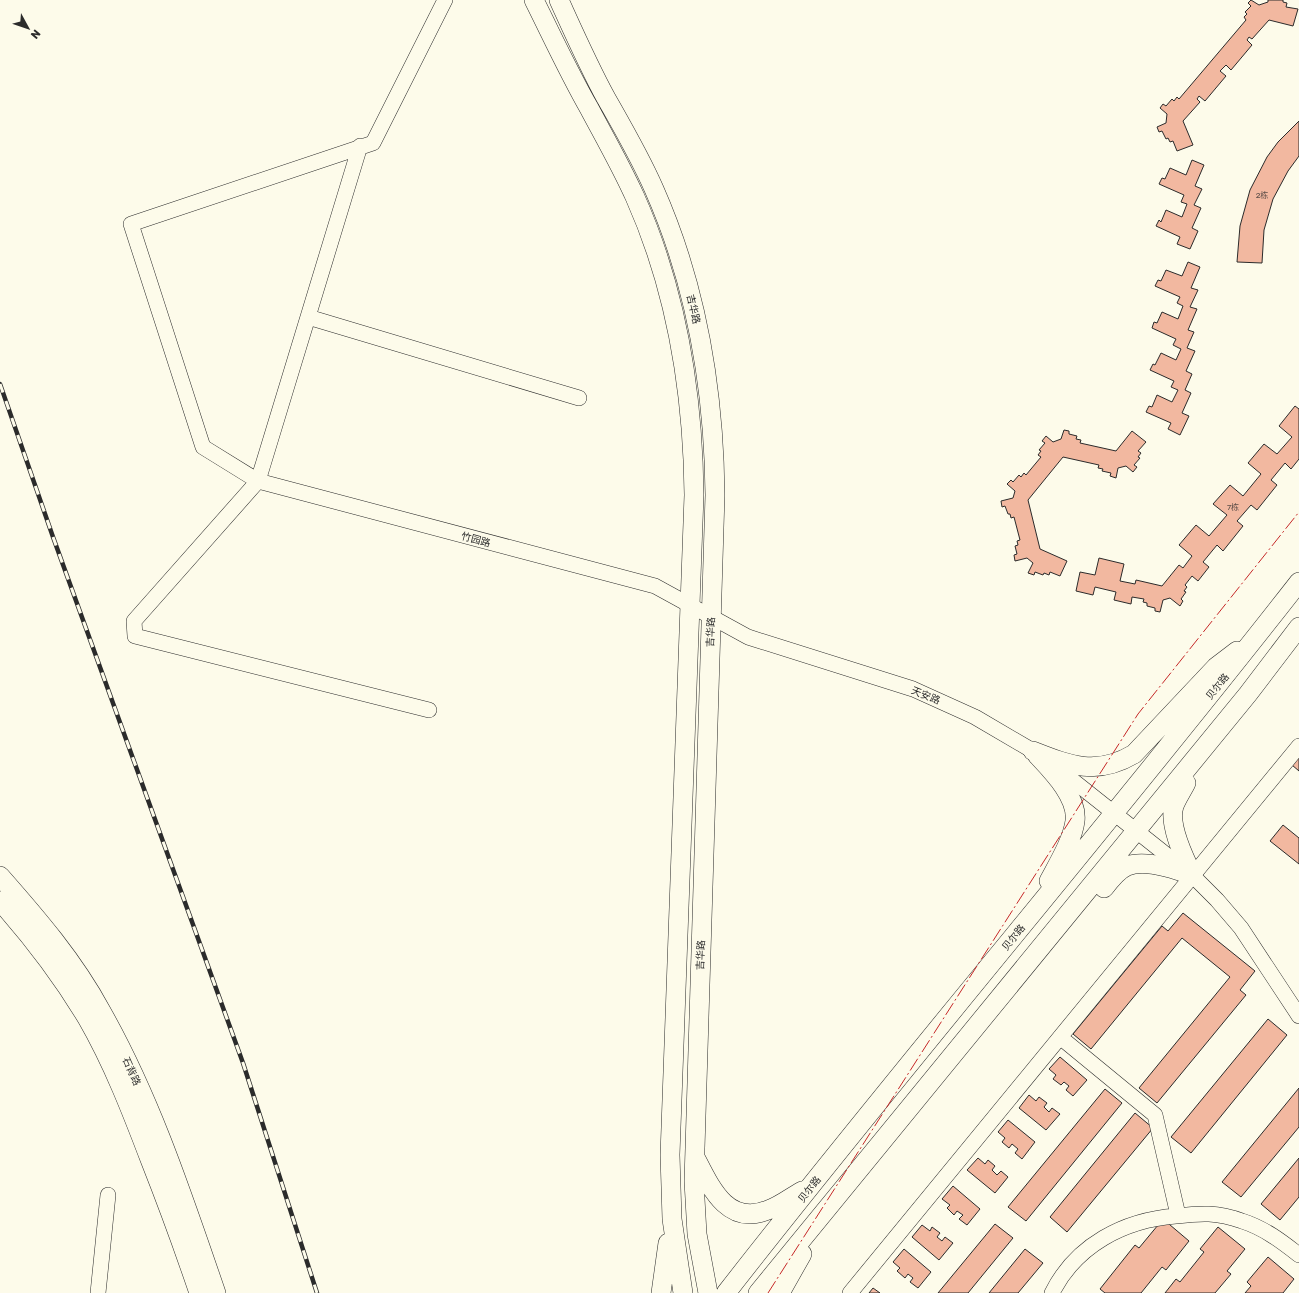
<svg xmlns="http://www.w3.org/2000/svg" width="1299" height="1293" viewBox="0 0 1299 1293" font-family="Rubik,'Noto Sans SC',sans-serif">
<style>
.building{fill:#f2b8a0;stroke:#2b2b2b}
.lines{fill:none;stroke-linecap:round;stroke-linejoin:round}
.minor-casing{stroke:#2b2b2b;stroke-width:16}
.major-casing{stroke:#2b2b2b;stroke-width:20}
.minor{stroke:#fdfbea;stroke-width:15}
.major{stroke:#fdfbea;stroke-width:19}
.rail-casing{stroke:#2b2b2b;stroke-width:4.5}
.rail{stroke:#fdfbea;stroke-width:3;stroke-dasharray:9;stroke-linecap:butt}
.power{stroke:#c62828;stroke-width:1;stroke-dasharray:14 3 2 3;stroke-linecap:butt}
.labels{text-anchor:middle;stroke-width:3;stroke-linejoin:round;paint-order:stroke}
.number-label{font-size:8px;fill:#5d4e48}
.street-label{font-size:10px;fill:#2b2b2b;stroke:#fdfbea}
</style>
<rect width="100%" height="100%" fill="#fdfbea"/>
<path class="building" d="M1251,0L1259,5L1268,2V0H1283V2L1287,3L1286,7L1298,9L1293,26L1269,20L1252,39L1249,37L1247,40L1252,45L1231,70L1226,65L1220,71L1226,76L1205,101L1199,96L1197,99L1200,102L1183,121L1193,145L1177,151L1173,141L1170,142L1168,138L1166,139L1162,131L1159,132L1157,127L1166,123L1167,114L1160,108L1163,104L1166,106L1172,99L1174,101L1177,97L1179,99L1246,20L1244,17L1247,14L1245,12L1251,6L1248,3Z
M1299,121V156L1288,171L1273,199L1264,230L1262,263L1237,262L1240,226L1250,190L1267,157L1278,142Z
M1192,160L1204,165L1195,186L1202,189L1194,205L1201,208L1192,228L1198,231L1190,249L1177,244L1180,237L1156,226L1159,220L1161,222L1166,210L1182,217L1187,204L1181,202L1184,195L1159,184L1162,178L1165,179L1170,168L1186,175Z
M1188,262L1200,267L1191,288L1198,290L1190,307L1197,309L1188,330L1194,332L1187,348L1195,351L1186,371L1192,374L1185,390L1191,393L1182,413L1189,416L1180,435L1168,429L1171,423L1146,412L1149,406L1152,407L1157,395L1172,402L1178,390L1171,387L1174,381L1150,370L1153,364L1155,365L1161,353L1176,360L1181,349L1173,345L1176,339L1152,328L1154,322L1157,323L1162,312L1178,319L1183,306L1177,303L1180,297L1155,286L1158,280L1161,281L1166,270L1182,276Z
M1295,406L1299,409V459L1291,469L1285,463L1271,480L1277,485L1257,510L1251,505L1237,521L1243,526L1223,551L1217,545L1203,562L1209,567L1198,581L1192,576L1185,585L1187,587L1184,591L1186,592L1181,599L1183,601L1180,606L1170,598L1163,600L1160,612L1155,611V608L1147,606V603L1143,602L1144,599L1132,597L1131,604L1114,600L1116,592L1095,587L1093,595L1076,591L1080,572L1095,575L1099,558L1124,564L1120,581L1135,584L1136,580L1162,586L1179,565L1183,568L1192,556L1179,545L1196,525L1209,536L1227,515L1213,504L1230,485L1243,496L1261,474L1248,463L1264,444L1277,454L1292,437L1279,426Z
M1064,430L1069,431V434L1077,436L1076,439L1081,440L1080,443L1116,451L1132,431L1146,442L1138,451L1141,453L1138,457L1140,458L1134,465L1137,467L1133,472L1126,466L1118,468L1116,478L1110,476L1111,473L1102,471L1103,469L1098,468L1099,465L1063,457L1028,500L1040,549L1067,561L1060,576L1050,572L1049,575L1044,573L1043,575L1035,572L1034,575L1028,573L1033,563L1027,558L1015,561L1014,555L1017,554L1015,546L1018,545L1017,541L1020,540L1014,517L1011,518L1010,514H1008L1005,506L1002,507L1001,501L1013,498L1015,491L1007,484L1011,480L1013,482L1019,475L1021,477L1024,473L1026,475L1041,457L1038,455L1041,451L1039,450L1045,443L1042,441L1046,436L1053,442L1061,439Z
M1299,756V771L1292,765Z
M1283,825L1299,838V864L1270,841Z
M1183,913L1255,971L1240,990L1246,995L1157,1103L1139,1088L1230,977L1182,938L1091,1049L1073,1034L1162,926L1168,931Z
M1268,1019L1287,1035L1191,1153L1171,1137Z
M1060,1057L1087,1080L1073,1096L1066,1090L1069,1086L1064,1082L1061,1085L1053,1079L1056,1075L1049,1069Z
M1299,1088V1127L1241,1197L1222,1182Z
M1105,1089L1122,1103L1026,1221L1008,1207Z
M1029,1095L1036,1101L1039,1097L1047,1103L1044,1107L1049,1112L1052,1108L1060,1114L1046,1130L1019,1108Z
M1135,1113L1153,1128L1067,1232L1050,1217Z
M1008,1120L1035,1142L1022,1159L1015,1153L1018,1149L1012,1144L1009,1148L1002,1142L1005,1138L998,1132Z
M978,1158L985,1164L988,1160L995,1166L992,1170L997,1175L1001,1171L1008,1177L995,1193L967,1170Z
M1299,1158V1197L1280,1220L1261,1204Z
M953,1186L980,1209L967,1225L959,1219L963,1215L957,1211L954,1215L947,1208L950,1205L942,1199Z
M1163,1219L1189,1241L1166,1270L1162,1267L1141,1293H1105L1100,1289L1135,1245L1139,1248Z
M995,1224L1013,1238L968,1293H938Z
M922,1225L930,1231L932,1227L940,1233L937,1237L942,1241L945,1237L953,1243L939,1260L912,1237Z
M1218,1227L1245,1249L1227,1271L1231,1274L1215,1293H1165L1176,1279L1180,1282L1204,1252L1200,1249Z
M904,1249L931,1272L918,1288L910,1282L913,1278L908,1274L905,1278L897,1271L900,1268L893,1262Z
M1025,1249L1043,1263L1018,1293H989Z
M1268,1257L1294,1279L1283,1293H1245L1251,1286L1247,1282Z
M873,1288L880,1293H869Z"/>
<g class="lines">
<defs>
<path id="minor" d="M445,0L373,143L131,224L203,447L258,481L655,586L748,637L913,689L975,717L1033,751L1061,771L1193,876L1217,900L1241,928L1299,1016
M360,146L258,481L134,621L135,636L429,710
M308,317L579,398
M1060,1037L1155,1115L1178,1215
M98,1293L108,1195
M850,1293L1299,746
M1052,1293C1076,1245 1124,1220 1176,1216C1201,1213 1217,1212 1242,1221C1264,1228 1281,1241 1299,1255"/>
<path id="major" d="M534,0C552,36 569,73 589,108C605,138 621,166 635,197C677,291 693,392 694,495L670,1155L672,1219L683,1293
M559,0C574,33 589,67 606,98C623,128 640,157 654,189C697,286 714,390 715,495L694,1181L697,1234L708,1293
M1033,751C1071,766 1097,776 1134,754L1216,667L1237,651
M1037,755C1052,771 1078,797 1075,821C1073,839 1058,864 1049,881
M1186,783C1182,791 1177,798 1174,806C1168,824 1185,860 1193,876
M0,876C37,918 74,961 101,1011C151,1099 183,1197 216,1293
M1104,888C1110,880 1118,870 1127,866C1146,859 1175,869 1193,876
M0,901C32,937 62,976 87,1018C113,1063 132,1112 151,1162C168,1205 184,1249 199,1293
M695,1157C710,1186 727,1227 768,1210C780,1206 791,1197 802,1191
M661,1293L668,1243
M726,1293C913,1053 1112,822 1299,582
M758,1293L1248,694L1299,627
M780,1293L802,1254"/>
</defs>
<use href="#minor" class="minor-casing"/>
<use href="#major" class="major-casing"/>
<use href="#minor" class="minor"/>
<use href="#major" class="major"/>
<defs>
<path id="rail" d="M0,384L53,537L243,1063L317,1293"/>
</defs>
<use href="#rail" class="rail-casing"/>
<use href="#rail" class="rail"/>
<path class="power" d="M768,1293L1138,714L1299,512"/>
</g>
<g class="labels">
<g class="number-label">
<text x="1262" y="198">2栋</text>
<text x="1233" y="510">7栋</text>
</g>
<g class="street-label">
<text transform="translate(694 309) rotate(77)" y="4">吉华路</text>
<text transform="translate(476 539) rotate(15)" y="4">竹园路</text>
<text transform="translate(710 632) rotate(-88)" y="4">吉华路</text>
<text transform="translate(1217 686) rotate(-51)" y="4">贝尔路</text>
<text transform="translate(926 695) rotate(22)" y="4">天安路</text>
<text transform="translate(1013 937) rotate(-51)" y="4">贝尔路</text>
<text transform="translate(700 955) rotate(-88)" y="4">吉华路</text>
<text transform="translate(132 1071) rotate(66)" y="4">石背路</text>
<text transform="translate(809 1189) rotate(-52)" y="4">贝尔路</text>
</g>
</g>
<g transform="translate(28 28) rotate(130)" stroke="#fdfbea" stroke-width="3" paint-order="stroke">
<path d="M0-3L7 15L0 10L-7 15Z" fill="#2b2b2b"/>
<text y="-6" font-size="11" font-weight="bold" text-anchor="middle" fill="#2b2b2b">N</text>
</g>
</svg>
